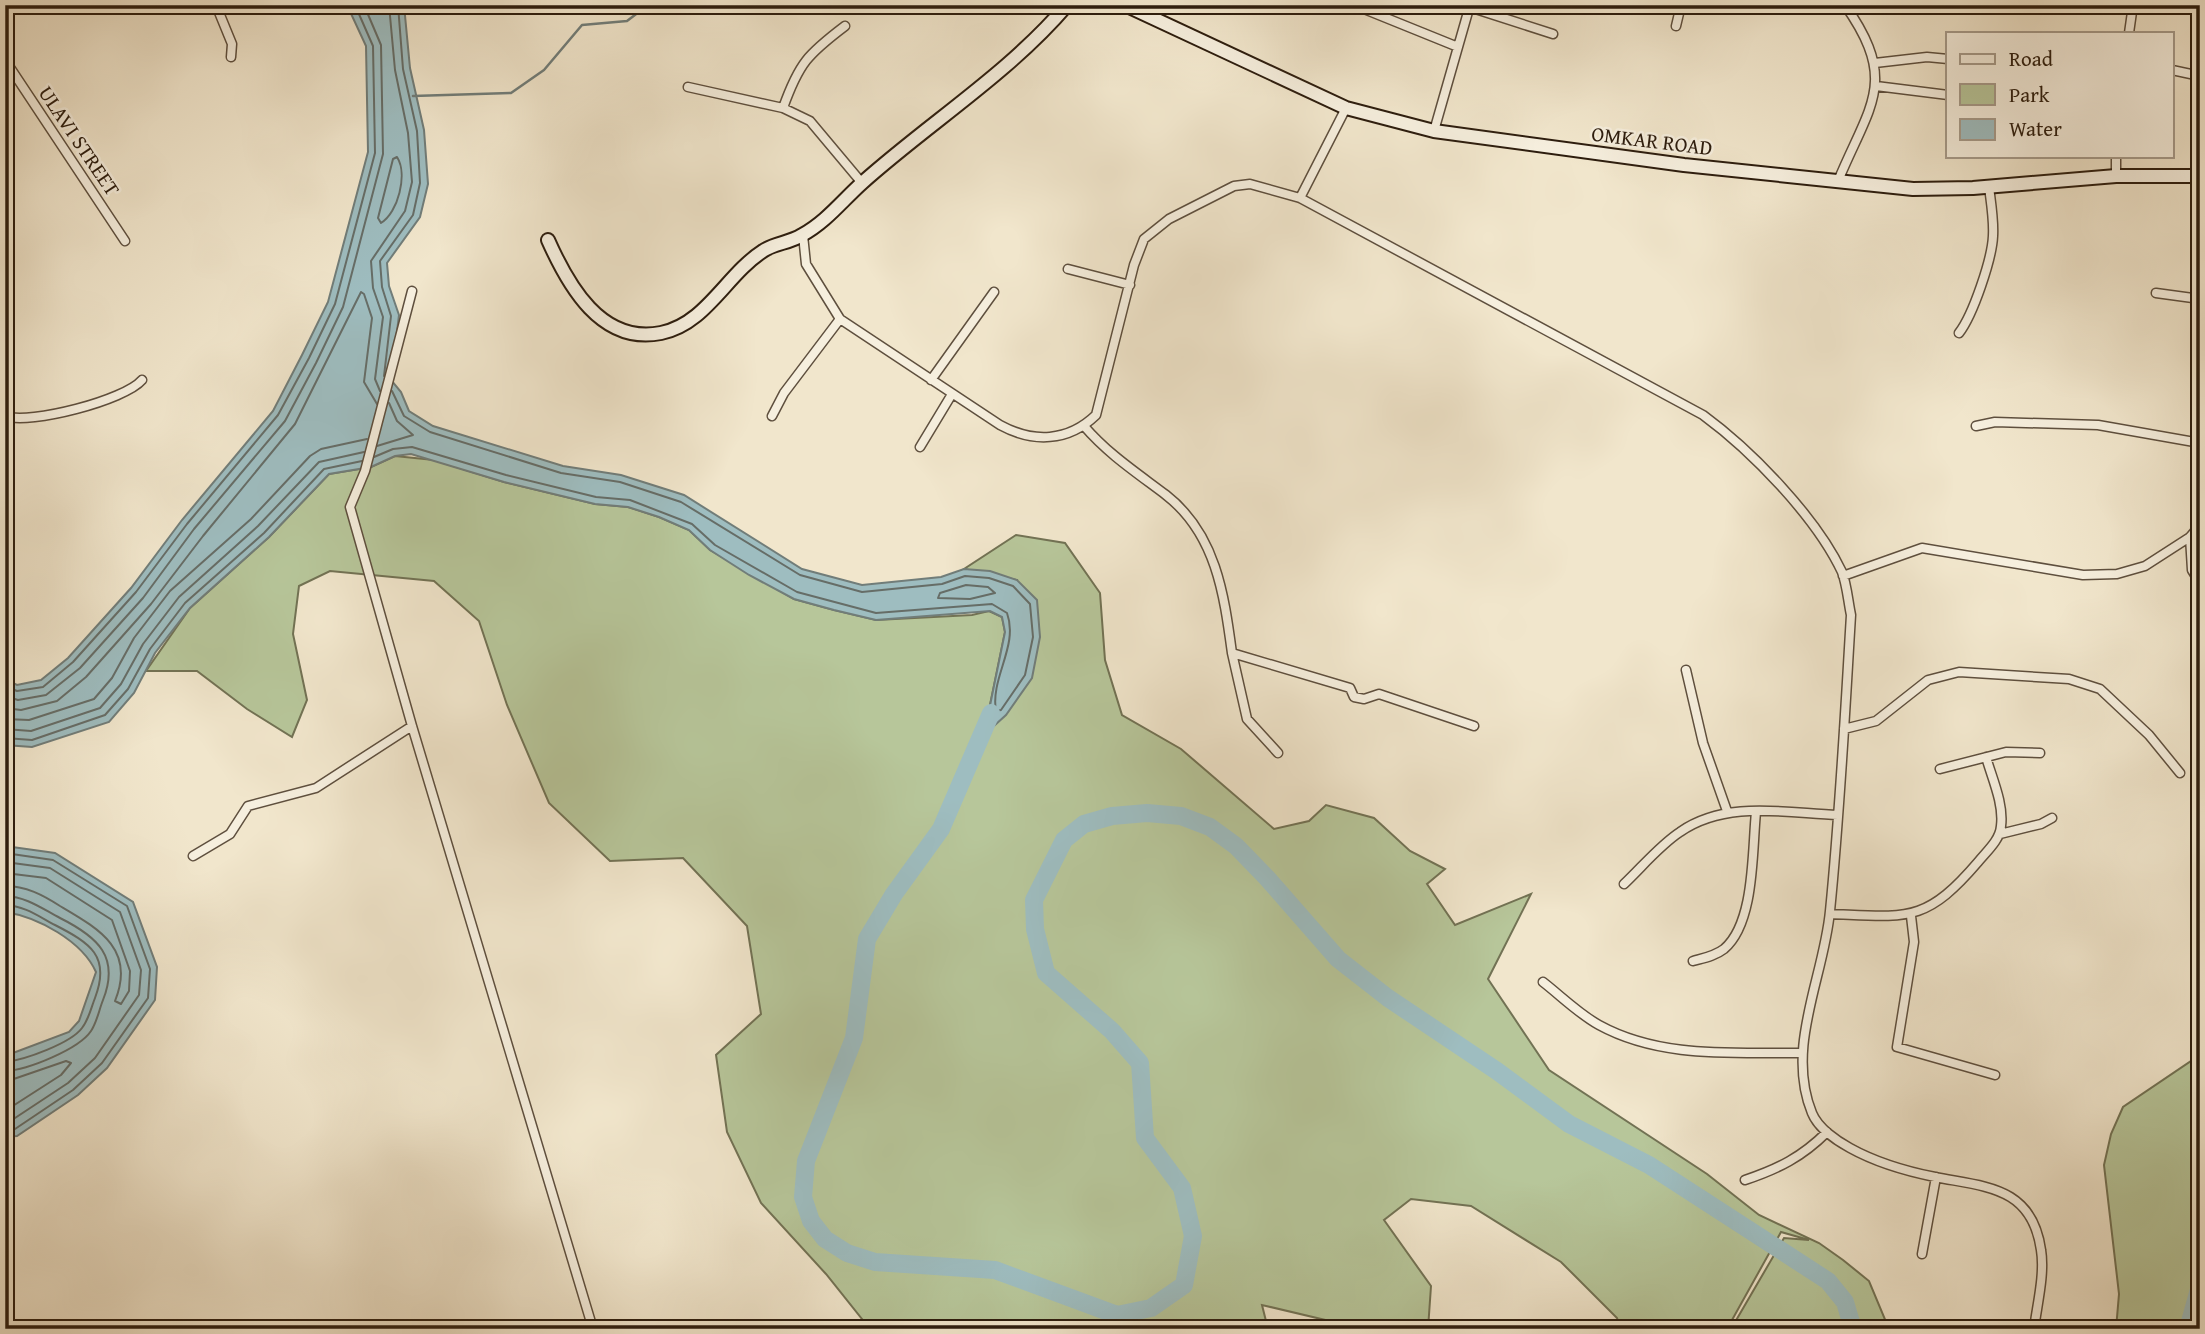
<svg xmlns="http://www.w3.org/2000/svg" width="2205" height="1334" viewBox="0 0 2205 1334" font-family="'Gentium Book Plus',serif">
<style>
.green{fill:#b7c69a;stroke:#727254;stroke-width:2}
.water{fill:#9ebdc0;stroke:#717d79;stroke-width:2}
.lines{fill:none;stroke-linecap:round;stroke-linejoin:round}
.shore{stroke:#666d67;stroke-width:2}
.stream{stroke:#717d79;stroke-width:2.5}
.river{stroke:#9ebdc0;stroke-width:18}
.street-casing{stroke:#5e4f3e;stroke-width:11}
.secondary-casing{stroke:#2d1d0e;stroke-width:16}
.street{stroke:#f6efde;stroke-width:8}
.secondary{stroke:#f6efde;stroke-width:12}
.labels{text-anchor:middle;stroke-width:5;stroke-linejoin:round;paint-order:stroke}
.street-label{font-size:21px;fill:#2d1d0e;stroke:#f6efde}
</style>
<rect width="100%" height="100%" fill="#f1e6cc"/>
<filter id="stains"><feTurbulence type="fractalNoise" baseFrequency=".00286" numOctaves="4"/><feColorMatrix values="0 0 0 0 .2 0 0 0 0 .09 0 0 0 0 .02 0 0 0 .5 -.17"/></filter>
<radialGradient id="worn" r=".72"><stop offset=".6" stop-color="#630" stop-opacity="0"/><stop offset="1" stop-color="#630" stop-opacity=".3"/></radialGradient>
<path class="green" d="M395,456L434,460L504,482L595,504L628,507L659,517L689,530L710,550L794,599L834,610L876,620L972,615L989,611L1002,617L1005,632L984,734L1017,580L964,569L1016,535L1065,543L1100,593L1105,660L1122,715L1181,749L1274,829L1309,821L1326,805L1374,818L1410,851L1445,869L1427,884L1455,925L1531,894L1488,979L1549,1070L1707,1174L1759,1215L1819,1243L1843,1260L1869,1281L1889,1329H1731L1784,1238L1809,1240L1781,1232L1727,1329H1620L1617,1318L1561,1262L1471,1206L1411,1199L1384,1220L1431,1286L1428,1329H1348L1338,1323L1262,1305L1268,1329H870L826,1274L761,1203L727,1132L716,1055L761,1014L747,926L683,858L610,861L549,803L507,705L479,621L434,581L330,571L299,586L293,634L307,700L292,737L247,709L197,671H146L190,608L269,537L329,474L371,467Z
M2200,1055V1329H2116L2119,1294L2104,1165L2111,1134L2123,1107Z"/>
<path class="water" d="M347,5H404L410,68L424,130L428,184L420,217L387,263L389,286L399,315L391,380L401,392L409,411L433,426L563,466L621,475L684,495L802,569L862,585L941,577L964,569L990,571L1017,580L1037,600L1040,637L1032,678L1006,715L984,735L1005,632L1002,617L990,611L876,620L834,610L794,599L749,575L710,550L689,530L659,517L628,507L595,504L504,482L411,454L395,456L371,467L329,474L269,537L190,608L155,653L134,693L109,722L32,747L5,745V679L17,685L41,680L68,658L131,588L182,520L273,411L302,355L328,302L368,152L366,46Z
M5,846L55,853L133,902L157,967L155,1000L107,1068L78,1095L17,1136L5,1137V1056L69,1032L79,1021L96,972C82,941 38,917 5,912Z"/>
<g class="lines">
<path class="shore" d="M397,157C408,174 398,213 381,223L378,218L393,159Z
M384,376L391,316L382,287L380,261L413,215L420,183L417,131L403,69L398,5
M380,391L375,379L383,317L373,288L371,261L405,211L412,182L408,133L395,70L389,5
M377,446L413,435L397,421L389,403
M374,457L393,449L412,447L506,475L596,497L630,500L692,524L715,545L797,592L876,613L992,604L1007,613C1019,646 990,678 996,711L1001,710L1025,675L1033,637L1030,604L1013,586L989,578L965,576L942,584L862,592L800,575L681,502L620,482L561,473L430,432L404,416L392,391
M966,585L988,587L995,593L970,599L938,598L940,593Z
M5,686L17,691L43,687L73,662L136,592L187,524L278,415L309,358L335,304L375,153L373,46L355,5
M5,696L18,700L46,695L80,668L143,598L194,529L285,421L316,363L343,307L383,154L381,45L364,5
M5,708L21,710L57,701L86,677L151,604L203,536L295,424L361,292L364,294L372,318L364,382L377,404
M5,719L29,720L94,699L112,678L134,638L170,591L251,519L310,456L321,449L367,439
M5,729L31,731L100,708L121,684L143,644L179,597L258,526L319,462L364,452
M5,738L32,740L105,715L128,689L150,649L185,603L264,533L324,469L362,461
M5,853L53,860L127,906L150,969L148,998L102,1063L73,1090L15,1129L5,1130
M5,862L50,868L120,912L141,970L139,995L95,1058L68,1083L12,1120L5,1121
M5,873L46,878L112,920L130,971L129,991L121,1004L115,1001C136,949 99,929 60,906C43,895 26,886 5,886
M5,896C27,897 41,908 60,918C98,937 120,957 103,1000C99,1010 97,1022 91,1031C79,1049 28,1070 5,1071
M5,905C25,906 38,916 55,925C90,943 111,956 95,998C91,1008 89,1019 82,1028C71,1043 25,1060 5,1062
M5,1082L66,1061L71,1063L61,1075L5,1111"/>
<path class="stream" d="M413,96L511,93L544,70L582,25L627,21L648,5"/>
<path class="river" d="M991,713L941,829L894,894L867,939L854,1038L806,1161L803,1197L811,1221L825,1239L847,1253L875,1262L995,1270L1117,1315L1151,1308L1184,1285L1193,1236L1182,1188L1145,1138L1140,1063L1112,1031L1046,973L1035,929L1034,900L1064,840L1084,824L1112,816L1147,813L1181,816L1210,827L1236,846L1267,878L1338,959L1388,998L1497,1071L1569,1124L1649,1165L1828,1281L1845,1302L1853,1329
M2188,1329L2200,1286"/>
<defs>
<path id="street" d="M216,5L232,44L231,57
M1463,5L1553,34
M1359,7L1458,47
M1676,26L1681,5
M2129,33L2133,5
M5,60L125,241
M1875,63L1927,57L1948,59
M2172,70L2200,76
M1876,86L1948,95
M688,87L783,108L810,121L862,183
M783,108C799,63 808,54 845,26
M1434,131L1470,5
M2116,156V176
M1838,181C1870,104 1899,82 1845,5
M1300,198L1346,108
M803,235L806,264L840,319L1000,425C1033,443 1068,442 1096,415L1134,265L1144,239L1169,219L1234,186L1250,184L1300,198L1703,415C1752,451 1816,517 1842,572C1847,585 1848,601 1851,615C1845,713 1840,812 1830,911C1824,977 1785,1047 1812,1113C1818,1128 1837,1141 1850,1148C1877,1163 1905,1171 1935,1177C1985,1187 2032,1186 2041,1250C2045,1274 2037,1305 2034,1329
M1068,269L1130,285
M412,291L365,471L350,507L412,726L593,1329
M2156,293L2200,299
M1959,333C1973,315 1992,259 1993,236C1994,220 1991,203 1989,187
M931,380L994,292
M5,416C30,425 125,400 142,380
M772,416L784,393L840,319
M1084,426C1108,454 1137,473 1166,495C1216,534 1224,594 1232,653L1350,688L1354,697L1364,699L1379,694L1474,726
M1976,426L1995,422L2098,425L2200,443
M920,447L952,394
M2190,537L2192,570L2200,583
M1843,576L1922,548L2083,575L2117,574L2145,566L2190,537L2200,525
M1232,653L1247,719L1278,753
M1686,670L1703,743L1727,811
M1844,729L1876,721L1928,680L1959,672L2069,679L2100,689L2149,735L2180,773
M1940,769L2006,752L2040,753
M2000,834L2041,824L2052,818
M193,856L230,834L248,806L316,788L412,726
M1624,884C1642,867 1660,845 1680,832C1726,800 1785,813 1838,815
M1830,914C1907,917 1925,924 1978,862C1987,851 2000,840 2001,826C2004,804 1992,778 1986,757
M1911,916L1914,942L1897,1047L1995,1075
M1693,961C1704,958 1715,956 1724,949C1755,923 1752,851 1756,812
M1543,982C1561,996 1579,1014 1599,1025C1661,1059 1733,1052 1802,1053
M1745,1180C1778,1169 1802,1157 1827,1132
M1922,1254L1936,1177"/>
<path id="secondary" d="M1125,5L1346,108L1434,131L1684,165L1913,189L1973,188L2116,176H2200
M548,240C568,285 601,345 661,333C706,324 726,275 763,251C774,243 790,243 802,235C826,222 842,201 862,183C929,123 1008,74 1067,5"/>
</defs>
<use href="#street" class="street-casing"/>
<use href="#secondary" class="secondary-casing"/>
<use href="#street" class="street"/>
<use href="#secondary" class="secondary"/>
</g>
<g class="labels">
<g class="street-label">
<text transform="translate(79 141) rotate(56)" y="7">ULAVI STREET</text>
<text transform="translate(1652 141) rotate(7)" y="7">OMKAR ROAD</text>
</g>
</g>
<rect width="2205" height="1334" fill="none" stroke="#f1e6cc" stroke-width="28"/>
<rect x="7" y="7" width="2191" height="1320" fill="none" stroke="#2d1d0e" stroke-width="3.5"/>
<rect x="14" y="14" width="2177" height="1306" fill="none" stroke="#2d1d0e" stroke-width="2"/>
<rect x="1946" y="32" width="228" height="126" fill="#f6efde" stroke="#a69b8b" stroke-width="2"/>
<rect x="1960" y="54" width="35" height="10" fill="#f6efde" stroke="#a69b8b" stroke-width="2"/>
<text x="2009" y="66" font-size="21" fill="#2d1d0e">Road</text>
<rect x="1960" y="84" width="35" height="21" fill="#b7c69a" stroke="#a69b8b" stroke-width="2"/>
<text x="2009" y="102" font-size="21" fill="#2d1d0e">Park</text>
<rect x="1960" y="119" width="35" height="21" fill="#9ebdc0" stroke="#a69b8b" stroke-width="2"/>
<text x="2009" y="136" font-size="21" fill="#2d1d0e">Water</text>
<rect width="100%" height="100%" filter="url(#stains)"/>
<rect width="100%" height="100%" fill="url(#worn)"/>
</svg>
